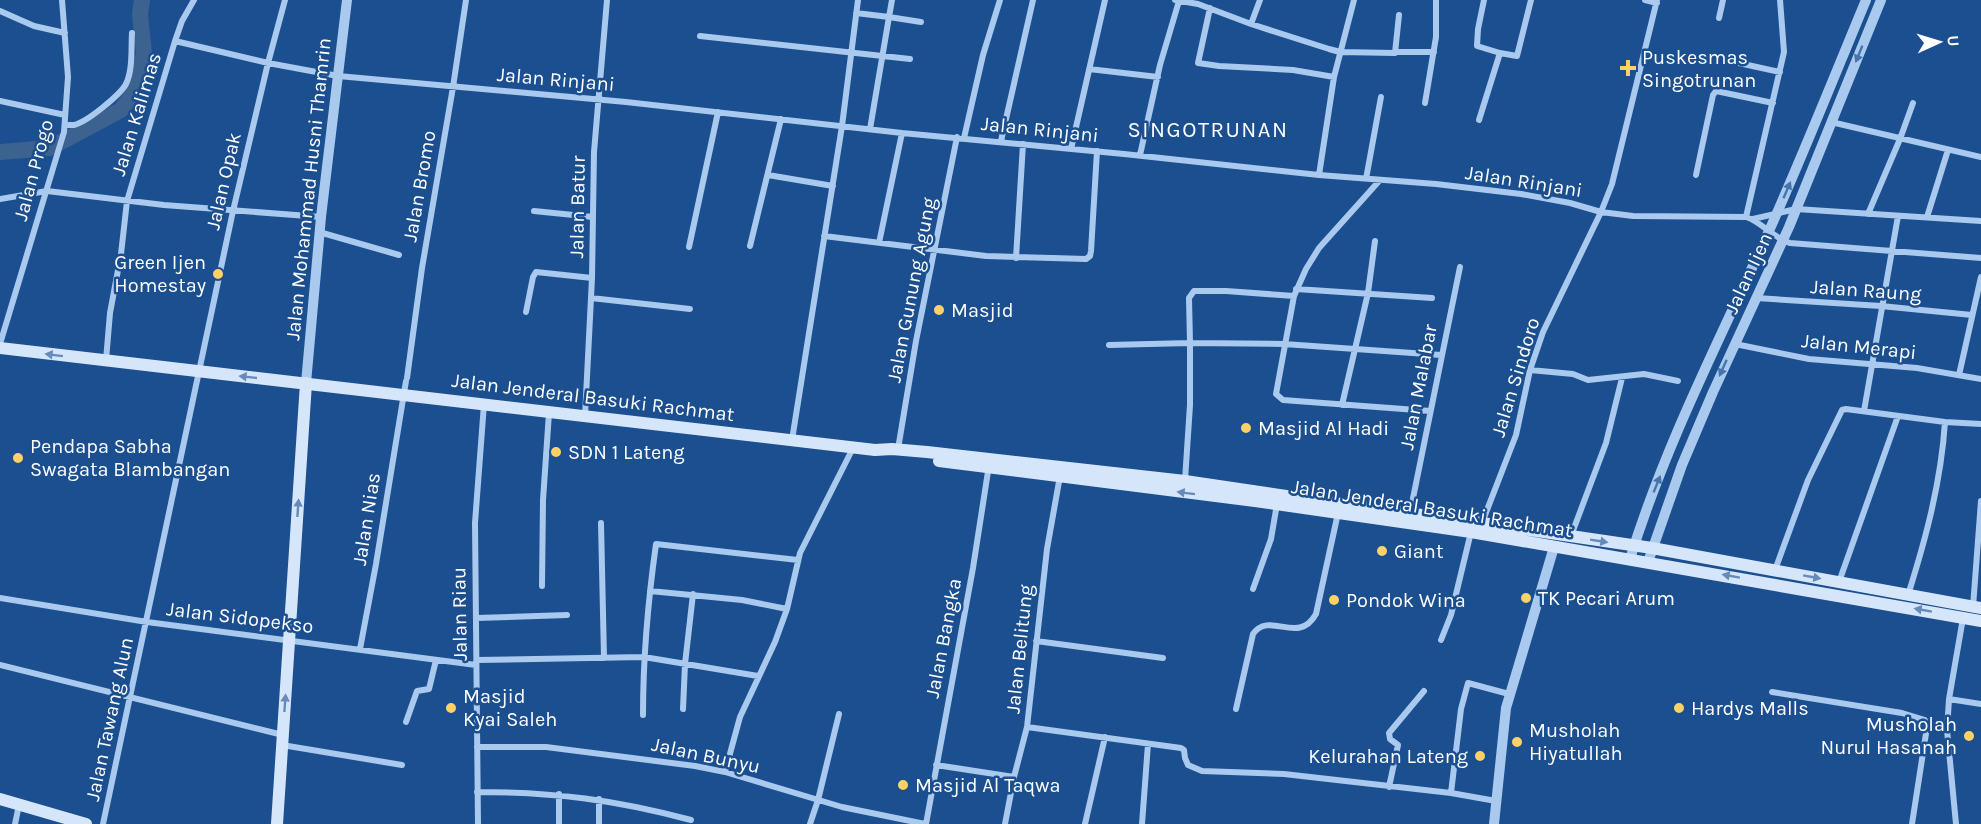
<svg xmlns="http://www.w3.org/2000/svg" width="1981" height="824" viewBox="0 0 1981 824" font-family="Karla,sans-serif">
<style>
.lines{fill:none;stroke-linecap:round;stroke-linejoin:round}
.river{stroke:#3c6290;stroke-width:16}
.minor{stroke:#a9c9ee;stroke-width:6}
.tertiary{stroke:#a9c9ee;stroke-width:10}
.secondary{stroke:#d6e6fa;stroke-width:12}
.oneway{fill:#4674ac}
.oneway2{fill:#668bba}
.poi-dot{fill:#ffd166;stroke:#1b4f8f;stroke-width:2}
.labels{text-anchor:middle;stroke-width:5;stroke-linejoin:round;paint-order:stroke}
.poi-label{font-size:20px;fill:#fff;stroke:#1b4f8f;text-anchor:start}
.street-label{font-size:20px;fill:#fff;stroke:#1b4f8f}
.quarter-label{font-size:22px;letter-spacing:1.5px;fill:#fff;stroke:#1b4f8f}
</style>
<rect width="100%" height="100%" fill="#1b4f8f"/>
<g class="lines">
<path class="river" d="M0,152L50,148L121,110L136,89L144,53L140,14L142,0"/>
<path class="minor" d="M1175,0L1198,4L1251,24L1329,49L1340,52L1395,53L1399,15
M1484,0L1478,29L1477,46L1500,53
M1645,0L1657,3
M1210,8L1198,63L1219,66L1293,70L1334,77
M0,11L34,26L65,33
M856,13L889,17L892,0
M1719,18L1723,0
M1251,24L1260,0
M700,36L910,59
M175,41L182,21L194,0
M1395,52H1434
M1725,60L1780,72
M1089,69L1158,77
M0,101L65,115
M1425,103L1436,37V0
M1479,120L1500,53L1517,56L1531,0
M1831,122L1981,157
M65,125C65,125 74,125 74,125C87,122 120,95 126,84C133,69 131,49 132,33
M870,129L889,17L921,22
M964,138L983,55L1000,0
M1001,141L1033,0
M1071,149L1105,0
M1140,155L1160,65L1179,1
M768,175L833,186
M1319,175L1334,77L1354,0
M1696,175L1713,95L1716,91L1773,103
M1366,179L1381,97
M1380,180L1319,248L1306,269L1294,296L1276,394L1283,400L1430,411
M0,199L47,191L164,205L321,217
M534,211L593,217
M1868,214L1900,139L1913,103
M1746,217L1784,52L1780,0
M1927,217L1948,150
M1753,219L1796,209L1981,221
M319,232L399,255
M824,236L986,256L1086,259L1090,256L1091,251L1097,151
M879,243L902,133
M750,246L781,119
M689,247L718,112
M1016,258L1023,144
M1296,289L1432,298
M591,298L690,309
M1756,298L1881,306L1972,315
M526,312L533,277L536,272L592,278
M0,344L64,132L68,77L62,0
M1735,344L1809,359L1917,368L1981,379
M1109,345L1190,343L1189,298L1194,291H1226L1294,296
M106,360L110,313L121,254L127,201L175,41L268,63L338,76L626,102L902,133L1124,154L1319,175L1436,184L1521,194L1570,203L1601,212L1633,216L1746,217C1762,222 1773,238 1790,243L1981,258
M1530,370L1573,374L1588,380L1644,374L1678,381
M1959,375L1981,277
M407,378L422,268L453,87L466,0
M1342,405L1368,293L1375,241
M1864,411L1898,216
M585,416L592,278L594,152L607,0
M792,440L842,126L858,0
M898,449L916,341L957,137
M1185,480L1190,405V343L1284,344L1441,355
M1410,513L1460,267
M601,523L604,658
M1482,523L1516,435L1530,370L1543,332L1601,212L1612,184L1657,0
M1571,536L1606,443L1622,378
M1775,570L1808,480L1842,410L1846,409L1945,422L1981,424
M1839,582L1898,416
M542,586L543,500L549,413
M1253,589L1271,539L1277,504
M650,591L742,600L787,609
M1908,595C1926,538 1941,482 1945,422
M0,598L147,622L476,665
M1973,607L1981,501
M476,618L567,615
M1441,640L1451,615L1471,532
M1036,641L1163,658
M360,649L376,564L406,381
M477,660L644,657L758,676
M0,665L283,735
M1772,692L1902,713L1925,720L1927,727L1912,824
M1949,699L1981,704
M683,709L685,664L693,594
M1236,709L1253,634C1270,610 1298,646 1316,614L1338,513
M643,715C643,658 648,601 656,544L798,560
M406,722L417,691L429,689L436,660
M1027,727L1181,748L1184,750L1185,758L1188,765L1202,771L1284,774L1451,793L1496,801
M282,745L402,765
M477,747H546L695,766L725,772L842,807L925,824
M936,765L1014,777
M725,772L740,717L775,642L787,609L800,553L853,448
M1389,787L1398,745L1390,739L1389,733L1424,691
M477,792C555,792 616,800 691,820
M1451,793L1461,709L1468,683L1509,694
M559,794V824
M599,799V824
M15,824L19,805
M103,824L233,211L268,63L285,0
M478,824L475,523L484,404
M810,824L818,800L839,714
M926,824L973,568L989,465
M1005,824L1014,777L1027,727L1047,549L1060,476
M1085,824L1105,737
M1142,824L1148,744
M1956,824L1947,730L1949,699L1963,618"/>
<path class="tertiary" d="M306,383L321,217L347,0
M1630,559C1665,445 1720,339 1769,231C1803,155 1834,77 1866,0
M1648,562L1682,465L1713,392L1789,227L1881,0
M1494,824L1506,708L1554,547"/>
<path class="secondary" d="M0,348L875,450L892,449L927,452L1185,481L1354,506L1482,523L1652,548L1981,608
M939,461L1255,501L1471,532L1981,621
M0,799L86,824
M277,824L306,383"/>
</g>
<defs><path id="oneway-solid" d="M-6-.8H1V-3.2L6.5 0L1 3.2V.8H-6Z" transform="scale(1.5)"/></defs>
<g class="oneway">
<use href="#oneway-solid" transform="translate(1859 54) rotate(112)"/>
<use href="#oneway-solid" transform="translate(1787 190) rotate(-67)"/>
<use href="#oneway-solid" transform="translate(1723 368) rotate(114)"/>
<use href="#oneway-solid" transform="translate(1657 484) rotate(-68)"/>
</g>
<g class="oneway2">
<use href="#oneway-solid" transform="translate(54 355) rotate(-173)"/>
<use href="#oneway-solid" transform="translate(248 377) rotate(-174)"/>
<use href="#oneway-solid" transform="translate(1186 493) rotate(-173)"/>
<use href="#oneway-solid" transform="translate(298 508) rotate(-86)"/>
<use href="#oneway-solid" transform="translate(1599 541) rotate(9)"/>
<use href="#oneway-solid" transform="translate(1731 576) rotate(-170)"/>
<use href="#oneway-solid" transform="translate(1812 577) rotate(10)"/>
<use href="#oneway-solid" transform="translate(1923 610) rotate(-170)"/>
<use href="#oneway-solid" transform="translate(285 703) rotate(-86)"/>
</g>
<g class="poi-dot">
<path d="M1625 59h6v6h6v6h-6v6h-6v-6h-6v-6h6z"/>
<circle cx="218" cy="274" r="6"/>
<circle cx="939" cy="310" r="6"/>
<circle cx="1246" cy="428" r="6"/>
<circle cx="556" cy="452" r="6"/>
<circle cx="18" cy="458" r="6"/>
<circle cx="1382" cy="551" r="6"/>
<circle cx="1526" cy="598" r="6"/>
<circle cx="1334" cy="600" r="6"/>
<circle cx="451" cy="708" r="6"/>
<circle cx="1679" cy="708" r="6"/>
<circle cx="1969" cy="736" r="6"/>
<circle cx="1517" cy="742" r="6"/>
<circle cx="1480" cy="756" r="6"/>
<circle cx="903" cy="785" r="6"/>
</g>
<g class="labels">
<g class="poi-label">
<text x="1642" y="64">Puskesmas<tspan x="1642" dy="23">Singotrunan</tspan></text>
<text x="206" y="269" text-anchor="end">Green Ijen<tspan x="206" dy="23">Homestay</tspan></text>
<text x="951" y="317">Masjid</text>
<text x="1258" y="435">Masjid Al Hadi</text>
<text x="30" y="453">Pendapa Sabha<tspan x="30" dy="23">Swagata Blambangan</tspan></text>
<text x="568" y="459">SDN 1 Lateng</text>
<text x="1394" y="558">Giant</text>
<text x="1538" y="605">TK Pecari Arum</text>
<text x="1346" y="607">Pondok Wina</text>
<text x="463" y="703">Masjid<tspan x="463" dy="23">Kyai Saleh</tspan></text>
<text x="1691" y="715">Hardys Malls</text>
<text x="1957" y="731" text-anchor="end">Musholah<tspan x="1957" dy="23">Nurul Hasanah</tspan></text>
<text x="1529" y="737">Musholah<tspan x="1529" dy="23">Hiyatullah</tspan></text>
<text x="1468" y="763" text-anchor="end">Kelurahan Lateng</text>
<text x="915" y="792">Masjid Al Taqwa</text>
</g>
<g class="street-label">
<text transform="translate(556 79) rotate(5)" y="7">Jalan Rinjani</text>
<text transform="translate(136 114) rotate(-73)" y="7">Jalan Kalimas</text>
<text transform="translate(1040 129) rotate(6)" y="7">Jalan Rinjani</text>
<text transform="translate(33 170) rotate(-75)" y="7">Jalan Progo</text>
<text transform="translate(223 181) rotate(-77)" y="7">Jalan Opak</text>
<text transform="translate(1524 181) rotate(9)" y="7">Jalan Rinjani</text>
<text transform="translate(419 186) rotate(-80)" y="7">Jalan Bromo</text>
<text transform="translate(308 189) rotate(-84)" y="7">Jalan Mohammad Husni Thamrin</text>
<text transform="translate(577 207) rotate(-89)" y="7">Jalan Batur</text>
<text transform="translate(1748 273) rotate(-65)" y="7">Jalan Ijen</text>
<text transform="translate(911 290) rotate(-79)" y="7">Jalan Gunung Agung</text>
<text transform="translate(1866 290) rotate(4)" y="7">Jalan Raung</text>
<text transform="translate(1859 346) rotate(6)" y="7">Jalan Merapi</text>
<text transform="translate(1515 377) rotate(-73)" y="7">Jalan Sindoro</text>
<text transform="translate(1418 387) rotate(-79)" y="7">Jalan Malabar</text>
<text transform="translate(593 397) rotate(7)" y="7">Jalan Jenderal Basuki Rachmat</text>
<text transform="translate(1432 508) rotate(9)" y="7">Jalan Jenderal Basuki Rachmat</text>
<text transform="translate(366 519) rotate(-81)" y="7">Jalan Nias</text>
<text transform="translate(459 614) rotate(-91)" y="7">Jalan Riau</text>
<text transform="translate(240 617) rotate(7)" y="7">Jalan Sidopekso</text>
<text transform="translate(943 638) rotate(-79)" y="7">Jalan Bangka</text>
<text transform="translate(1019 649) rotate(-84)" y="7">Jalan Belitung</text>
<text transform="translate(109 719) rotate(-78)" y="7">Jalan Tawang Alun</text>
<text transform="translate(706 755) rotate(12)" y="7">Jalan Bunyu</text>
</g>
<g class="quarter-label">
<text x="1208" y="137">SINGOTRUNAN</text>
</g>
</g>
<g transform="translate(1939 42) rotate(86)" stroke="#1b4f8f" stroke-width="4.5" paint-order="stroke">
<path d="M0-4.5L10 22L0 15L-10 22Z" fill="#ffffff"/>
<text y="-9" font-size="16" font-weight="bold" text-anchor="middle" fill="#ffffff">U</text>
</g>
</svg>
